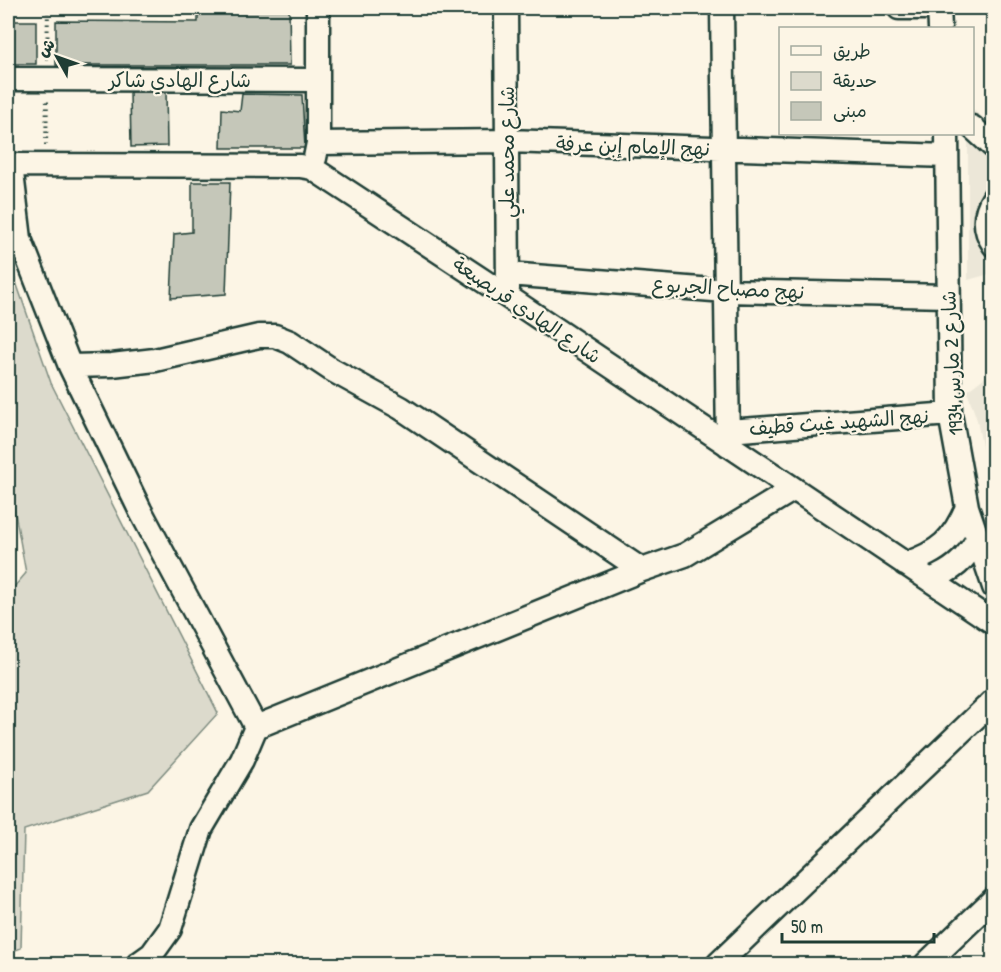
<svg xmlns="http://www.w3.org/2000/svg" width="1001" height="972" viewBox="0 0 1001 972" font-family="'Patrick Hand','Playpen Sans Arabic',sans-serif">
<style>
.built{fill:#ece7d8}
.green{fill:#dcdacc;stroke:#7e8c80;stroke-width:1.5}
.building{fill:#c5c7b9;stroke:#1f3d34;stroke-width:1.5}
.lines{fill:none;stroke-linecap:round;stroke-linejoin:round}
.minor-casing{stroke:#1f3d34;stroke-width:27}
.path{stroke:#1f3d34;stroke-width:4;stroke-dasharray:1.5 4.5;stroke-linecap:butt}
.minor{stroke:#fcf5e5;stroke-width:22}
.labels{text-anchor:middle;stroke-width:4.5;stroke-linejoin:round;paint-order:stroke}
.street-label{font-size:20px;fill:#1f3d34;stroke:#fcf5e5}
</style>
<rect width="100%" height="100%" fill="#fcf5e5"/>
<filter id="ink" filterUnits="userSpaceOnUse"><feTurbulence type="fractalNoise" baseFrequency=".0167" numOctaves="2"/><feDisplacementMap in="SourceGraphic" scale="12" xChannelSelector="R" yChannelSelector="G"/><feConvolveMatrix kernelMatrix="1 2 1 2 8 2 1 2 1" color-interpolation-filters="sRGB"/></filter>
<g filter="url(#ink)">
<path class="built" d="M973,109L993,130V273L968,280V134H972Z
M993,371V504L977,420L967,391Z"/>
<path class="green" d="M8,259L51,383L218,713L148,790L24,830L21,948L8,953V594L26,573L8,475Z"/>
<path class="building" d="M198,8H289L290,65H56V21L198,22Z
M8,21H36V64H8Z
M166,91L167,146L131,147L130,92Z
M242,94L302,95L305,148H221L222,109L240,111Z
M192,182H230L226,294L171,298L174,234L192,232Z"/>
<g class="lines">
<defs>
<path id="minor" d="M506,8L508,289
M722,8L728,445
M899,8H939
M939,8L940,28
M8,79L317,80
M972,127L994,147
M947,134L950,414L967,507L994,587
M318,143L508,141L947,156
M315,158L318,143V8
M8,165L300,166L312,168L508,297L994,623
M11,165L20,239L70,366L140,510L256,727
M994,197C983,214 983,229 994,245
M508,274L726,291L948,296
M70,366L112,365L155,360L259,336H275L290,342L332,370L401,408L642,570
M728,431L950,414
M905,564C940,552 953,540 967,507
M930,580C952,571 966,560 977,539
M138,964L152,954L170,929L201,829L242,760L256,727L642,570L685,555L794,489
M718,964L994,700
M926,964L994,899"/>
</defs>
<use href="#minor" class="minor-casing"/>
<path class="path" d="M47,61L48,8
M46,145L47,98"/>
<use href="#minor" class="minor"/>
</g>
</g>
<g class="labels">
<g class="street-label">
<text x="180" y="87">شارع الهادي شاكر</text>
<text transform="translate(633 146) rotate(2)" y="7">نهج الإمام إبن عرفة</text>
<text transform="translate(507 152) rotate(-90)" y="7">شارع محمد علي</text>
<text transform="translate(728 288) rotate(3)" y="7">نهج مصباح الجربوع</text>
<text transform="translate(527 310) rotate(34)" y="7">شارع الهادي قريصيعة</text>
<text transform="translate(952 363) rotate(-93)" y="7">شارع 2 مارس 1934</text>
<text transform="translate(839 422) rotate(-4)" y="7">نهج الشهيد غيث قطيف</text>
</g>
</g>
<rect width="1001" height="972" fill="none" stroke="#fcf5e5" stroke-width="30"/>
<rect x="15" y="15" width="971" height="942" fill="none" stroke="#1f3d34" stroke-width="2" filter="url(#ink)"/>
<rect x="779" y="27" width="195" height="108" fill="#fcf5e5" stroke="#a4ab9e" stroke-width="1.5"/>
<rect x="791" y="46" width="30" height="9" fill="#fcf5e5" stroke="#a4ab9e" stroke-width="1.5"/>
<text x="833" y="57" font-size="18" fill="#1f3d34">طريق</text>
<rect x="791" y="72" width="30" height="18" fill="#dcdacc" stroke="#a4ab9e" stroke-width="1.5"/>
<text x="833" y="87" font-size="18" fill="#1f3d34">حديقة</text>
<rect x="791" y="102" width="30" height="18" fill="#c5c7b9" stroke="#a4ab9e" stroke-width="1.5"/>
<text x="833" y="117" font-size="18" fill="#1f3d34">مبنى</text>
<g transform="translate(57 57) rotate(310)" stroke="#fcf5e5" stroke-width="4.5" paint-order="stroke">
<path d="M0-4.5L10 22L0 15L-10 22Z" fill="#1f3d34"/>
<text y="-9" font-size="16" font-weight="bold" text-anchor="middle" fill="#1f3d34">ش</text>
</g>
<path d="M782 933v9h152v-9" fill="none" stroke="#1f3d34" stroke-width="3"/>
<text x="791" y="933" font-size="18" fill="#1f3d34" stroke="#fcf5e5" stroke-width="4.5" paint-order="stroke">50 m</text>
</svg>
